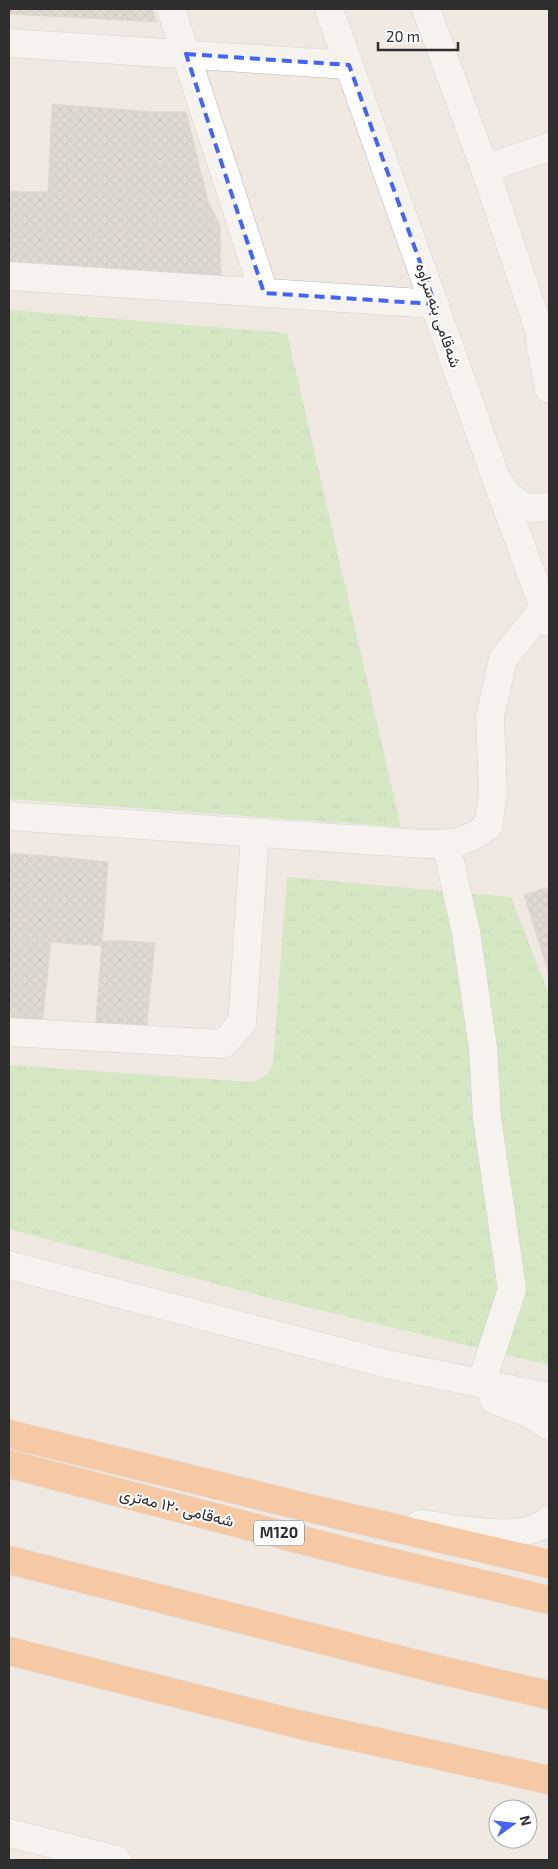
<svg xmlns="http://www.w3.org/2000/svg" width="558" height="1869" viewBox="0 0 558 1869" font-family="'Exo 2',Vazirmatn,sans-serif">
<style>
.grass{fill:url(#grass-tufts)}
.building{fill:url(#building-cross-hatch);stroke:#cbc5ba}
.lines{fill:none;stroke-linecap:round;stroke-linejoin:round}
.minor-casing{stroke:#b4b7c1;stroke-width:29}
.tertiary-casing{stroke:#b4b7c1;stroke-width:29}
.secondary-casing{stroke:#b4b7c1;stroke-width:29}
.motorway-casing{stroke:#c9c9c9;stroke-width:29}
.minor{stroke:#fff;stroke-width:28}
.tertiary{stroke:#fff;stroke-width:28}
.secondary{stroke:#fff;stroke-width:28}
.motorway{stroke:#ffa35c;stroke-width:28}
.marked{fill:none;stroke:#4264fb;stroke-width:4;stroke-dasharray:10 6;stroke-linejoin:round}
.labels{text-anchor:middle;stroke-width:4;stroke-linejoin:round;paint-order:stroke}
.shield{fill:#fff;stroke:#6d6d6d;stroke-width:1}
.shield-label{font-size:15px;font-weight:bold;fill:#2e2e2e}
.street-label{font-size:16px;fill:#2e2e2e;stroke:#fff}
</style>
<defs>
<pattern id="grass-tufts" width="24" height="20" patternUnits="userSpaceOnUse" patternTransform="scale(1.25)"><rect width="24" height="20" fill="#b6e59e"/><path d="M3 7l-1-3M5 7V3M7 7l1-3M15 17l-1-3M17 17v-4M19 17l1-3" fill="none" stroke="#9dc588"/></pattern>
<pattern id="building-cross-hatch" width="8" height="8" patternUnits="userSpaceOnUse" patternTransform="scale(1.25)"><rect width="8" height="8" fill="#cbc7bf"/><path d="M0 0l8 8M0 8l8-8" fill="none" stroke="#afaba4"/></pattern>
</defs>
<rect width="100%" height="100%" fill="#efe9e1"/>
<path class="grass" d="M9,310L287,333L401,827L9,799Z
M287,877L511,897L549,995V1365L265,1297L9,1229V1065L250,1082C261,1080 270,1075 273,1063Z"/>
<path class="building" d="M9,9H152L157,22L9,14Z
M52,104L75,106L71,193L48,192Z
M75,106L104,108L99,194L71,193Z
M104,108L130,110L125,196L99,194Z
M130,110L152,112L149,197L125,196Z
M152,112H186L199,164L150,160Z
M150,160L199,164L208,201L149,197Z
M9,191L22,192L18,263H9Z
M22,192H48L43,263H18Z
M48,192L71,193L66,266L43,263Z
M71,193L99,194L94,267L66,266Z
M99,194L125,196L120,270L94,267Z
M125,196L149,197L146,271L120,270Z
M149,197L208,201L220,225L148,220Z
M148,220L220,225L221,276L146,271Z
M9,853L34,855L25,940L9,938Z
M34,855L60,857L51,942L25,940Z
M60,857L108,862L102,946L51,942Z
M549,887V974L524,895Z
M9,938L25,940L15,1022H9Z
M25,940L51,942L42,1026L15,1022Z
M102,941H130L123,1033L95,1031Z
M130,941L155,943L146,1033H123Z"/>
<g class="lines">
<defs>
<path id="minor" d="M171,9L264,293
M9,43L349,65
M485,169L549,147
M9,276L435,304
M9,816L423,844C451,844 466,844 488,826L493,794L490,717L503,659L544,608
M446,844L466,932L483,1048L487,1118L512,1289L481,1384
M9,1032L223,1044L242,1023L255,833"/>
<path id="tertiary" d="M9,1265L391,1365L549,1397
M494,1400L529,1413L549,1426
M420,1524C454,1528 522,1545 549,1520
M9,1833L117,1860"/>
<path id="secondary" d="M329,9L496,478L549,622
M426,9L485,169L549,359
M540,342L549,389
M501,485C513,504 527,512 549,506"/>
<path id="motorway" d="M9,1434L313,1509L549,1564
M9,1464L360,1555L549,1600
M9,1560L436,1669L549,1695
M9,1651L301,1725L549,1780"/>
</defs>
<use href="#minor" class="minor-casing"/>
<use href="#tertiary" class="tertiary-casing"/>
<use href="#secondary" class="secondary-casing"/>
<use href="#motorway" class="motorway-casing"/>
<use href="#minor" class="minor"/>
<use href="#tertiary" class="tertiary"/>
<use href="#secondary" class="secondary"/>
<use href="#motorway" class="motorway"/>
</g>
<path d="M0 0H558V1869H0ZM186,54L349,65L435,304L264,293Z" fill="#efe9e1" fill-opacity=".55" fill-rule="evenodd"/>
<path class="marked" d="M186,54L349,65L435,304L264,293Z"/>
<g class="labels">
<rect class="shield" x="254" y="1520.5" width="50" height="25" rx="4"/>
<g class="shield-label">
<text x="279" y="1538">M120</text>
</g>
<g class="street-label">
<text transform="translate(439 315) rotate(71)" y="6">شەقامی بنەسراوە</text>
<text transform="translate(177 1507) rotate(14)" y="6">شەقامی ١٢٠ مەتری</text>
</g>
</g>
<rect width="558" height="1869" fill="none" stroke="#2e2e2e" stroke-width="20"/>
<g transform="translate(513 1824) rotate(75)"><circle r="24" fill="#ffffff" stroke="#ababab"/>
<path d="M0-4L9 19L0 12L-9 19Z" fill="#4264fb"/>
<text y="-8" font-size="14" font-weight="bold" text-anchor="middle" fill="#2e2e2e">N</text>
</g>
<path d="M378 42v8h80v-8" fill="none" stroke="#2e2e2e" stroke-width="2.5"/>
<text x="386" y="42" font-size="15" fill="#2e2e2e" stroke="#ffffff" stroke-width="4" paint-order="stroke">20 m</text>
</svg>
